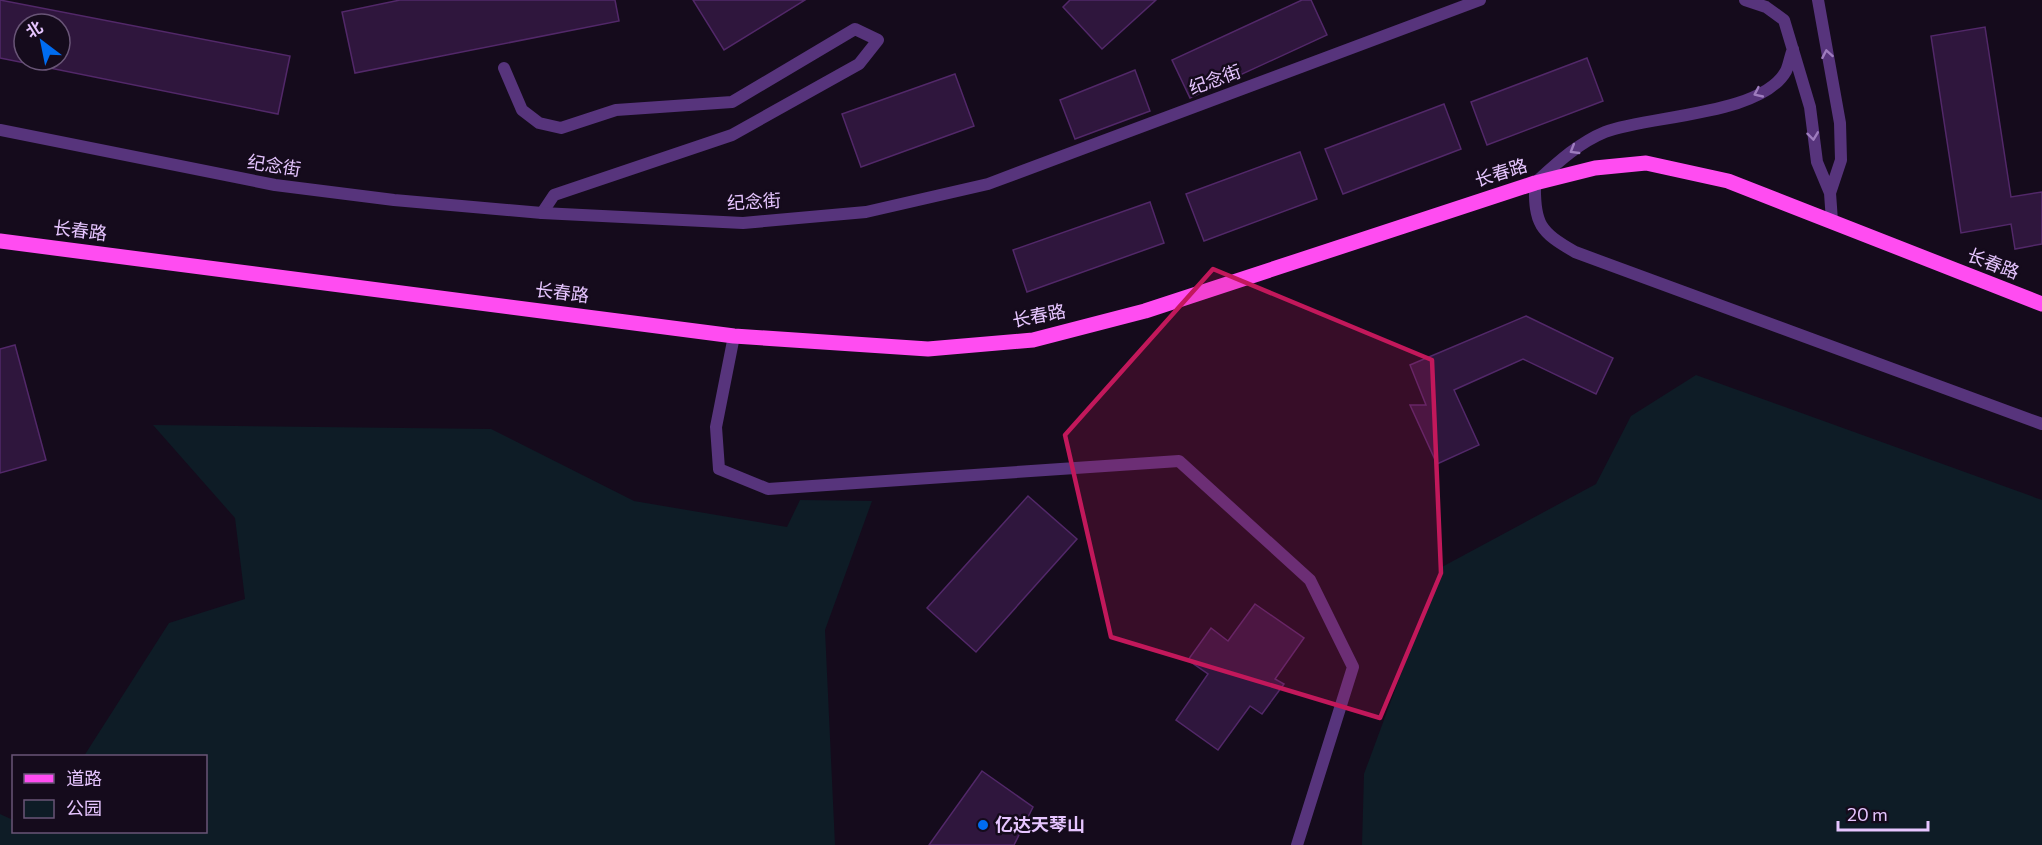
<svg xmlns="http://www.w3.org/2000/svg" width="2042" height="845" viewBox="0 0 2042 845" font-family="Commissioner,'Noto Sans SC',sans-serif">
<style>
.green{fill:#0e1c26}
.building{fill:#2f163d;stroke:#522869;stroke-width:1.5;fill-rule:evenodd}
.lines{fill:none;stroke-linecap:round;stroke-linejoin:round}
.service{stroke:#57347c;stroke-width:12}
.minor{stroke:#57347c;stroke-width:12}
.primary{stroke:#ff4cf1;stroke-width:15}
.oneway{stroke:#9e7cbe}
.marked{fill:#c2185b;fill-opacity:0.2;stroke:#c2185b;stroke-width:4.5;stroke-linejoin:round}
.poi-dot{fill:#006cf0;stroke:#150b1c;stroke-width:2}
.labels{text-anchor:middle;stroke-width:5;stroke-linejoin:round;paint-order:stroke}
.street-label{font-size:18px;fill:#e6c5ff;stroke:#150b1c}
.poi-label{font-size:18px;font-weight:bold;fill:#e6c5ff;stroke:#150b1c;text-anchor:start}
</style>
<rect width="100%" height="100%" fill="#150b1c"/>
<path class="green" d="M1696,375L2042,500V845H1362L1364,774L1440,568L1596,484L1631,416Z
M153,425L491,429L634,501L787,527L800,500L872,501L825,630L835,845H0V814L13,820L14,832H206V756H84L169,623L245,599L235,518Z"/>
<path class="building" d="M0,0L290,56L278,114L0,58ZM24,24H60V60H24Z
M400,0H615L619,21L355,73L342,12Z
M693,0H805L724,50Z
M1070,0H1156L1102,49L1063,7Z
M1302,0H1311L1327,35L1190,98L1172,60Z
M1985,27L2011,197L2042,192V244L2015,249L2011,224L1961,233L1931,36Z
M1587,58L1603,101L1487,145L1471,102Z
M1135,70L1150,111L1075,139L1060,100Z
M955,74L974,126L861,167L842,114Z
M1444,104L1461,149L1343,194L1325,149Z
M1300,152L1317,199L1204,241L1186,194Z
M1150,202L1164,243L1027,292L1013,250Z
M1526,316L1613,358L1596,394L1523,359L1454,390L1479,445L1437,464L1410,405H1426L1410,365Z
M15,345L46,460L0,473V349Z
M1028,496L1077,539L976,652L927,608Z
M1255,604L1304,638L1275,679L1284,684L1262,714L1250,706L1218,750L1176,720L1208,674L1188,660L1211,628L1228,641Z
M982,771L1033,807L1014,845H929Z"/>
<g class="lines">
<path class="service" d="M504,68L522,110L539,123L561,128L616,110L732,102L855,29L878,40L859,64L732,135L554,195L542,213
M1535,183C1534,224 1540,232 1575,252L2042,424"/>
<path class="minor" d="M1745,0L1766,7L1784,20L1810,107L1817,162L1830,193L1832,221
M1818,0L1840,123L1841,160L1830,193
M0,130L275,185L394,200L542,213L743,223L866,212L988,184L1480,0
M1535,183C1556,164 1578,143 1605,132C1649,115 1761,116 1786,71C1789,65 1790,56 1793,49
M734,336L716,427L719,469L768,489L1179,461L1310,580L1353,667L1297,845"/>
<path class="primary" d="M0,241L734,336L928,349L1033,340L1145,311L1535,183L1595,168L1646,163L1728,181L2042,304"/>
</g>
<defs><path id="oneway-chevron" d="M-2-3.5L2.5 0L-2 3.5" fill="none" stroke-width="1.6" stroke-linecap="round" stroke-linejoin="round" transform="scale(1.5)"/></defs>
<g class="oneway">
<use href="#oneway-chevron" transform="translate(1827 54) rotate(-100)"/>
<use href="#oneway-chevron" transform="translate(1758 93) rotate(155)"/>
<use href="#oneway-chevron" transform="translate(1813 136) rotate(83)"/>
<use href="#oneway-chevron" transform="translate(1574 150) rotate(149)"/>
</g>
<path class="marked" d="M1213,269L1432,360L1441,573L1380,718L1111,637L1065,435Z"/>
<circle class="poi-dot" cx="983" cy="825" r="6"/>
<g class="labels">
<g class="street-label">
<text transform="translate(1215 80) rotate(-20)" y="6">纪念街</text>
<text transform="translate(274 166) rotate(9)" y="6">纪念街</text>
<text transform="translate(1501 173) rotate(-17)" y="6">长春路</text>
<text transform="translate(754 202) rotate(-3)" y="6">纪念街</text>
<text transform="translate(80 231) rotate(7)" y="6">长春路</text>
<text transform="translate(1993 264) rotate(21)" y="6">长春路</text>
<text transform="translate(562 293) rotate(7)" y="6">长春路</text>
<text transform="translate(1039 316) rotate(-11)" y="6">长春路</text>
</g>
<g class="poi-label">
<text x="995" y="831">亿达天琴山</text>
</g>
</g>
<rect x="12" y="755" width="195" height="78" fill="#150b1c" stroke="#695577" stroke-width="1.5"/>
<rect x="24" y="774" width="30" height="9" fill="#ff4cf1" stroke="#695577" stroke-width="1.5"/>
<text x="66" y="785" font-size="18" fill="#e6c5ff">道路</text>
<rect x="24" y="800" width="30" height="18" fill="#0e1c26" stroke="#695577" stroke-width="1.5"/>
<text x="66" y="815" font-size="18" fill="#e6c5ff">公园</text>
<g transform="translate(42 42) rotate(328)"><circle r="28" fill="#150b1c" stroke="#695577" stroke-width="1.5"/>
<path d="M0-4.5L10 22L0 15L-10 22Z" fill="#006cf0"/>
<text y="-9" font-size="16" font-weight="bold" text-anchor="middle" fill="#e6c5ff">北</text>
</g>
<path d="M1838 821v9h90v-9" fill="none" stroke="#e6c5ff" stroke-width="3"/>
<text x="1847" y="821" font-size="18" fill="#e6c5ff" stroke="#150b1c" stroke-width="4.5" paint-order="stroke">20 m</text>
</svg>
